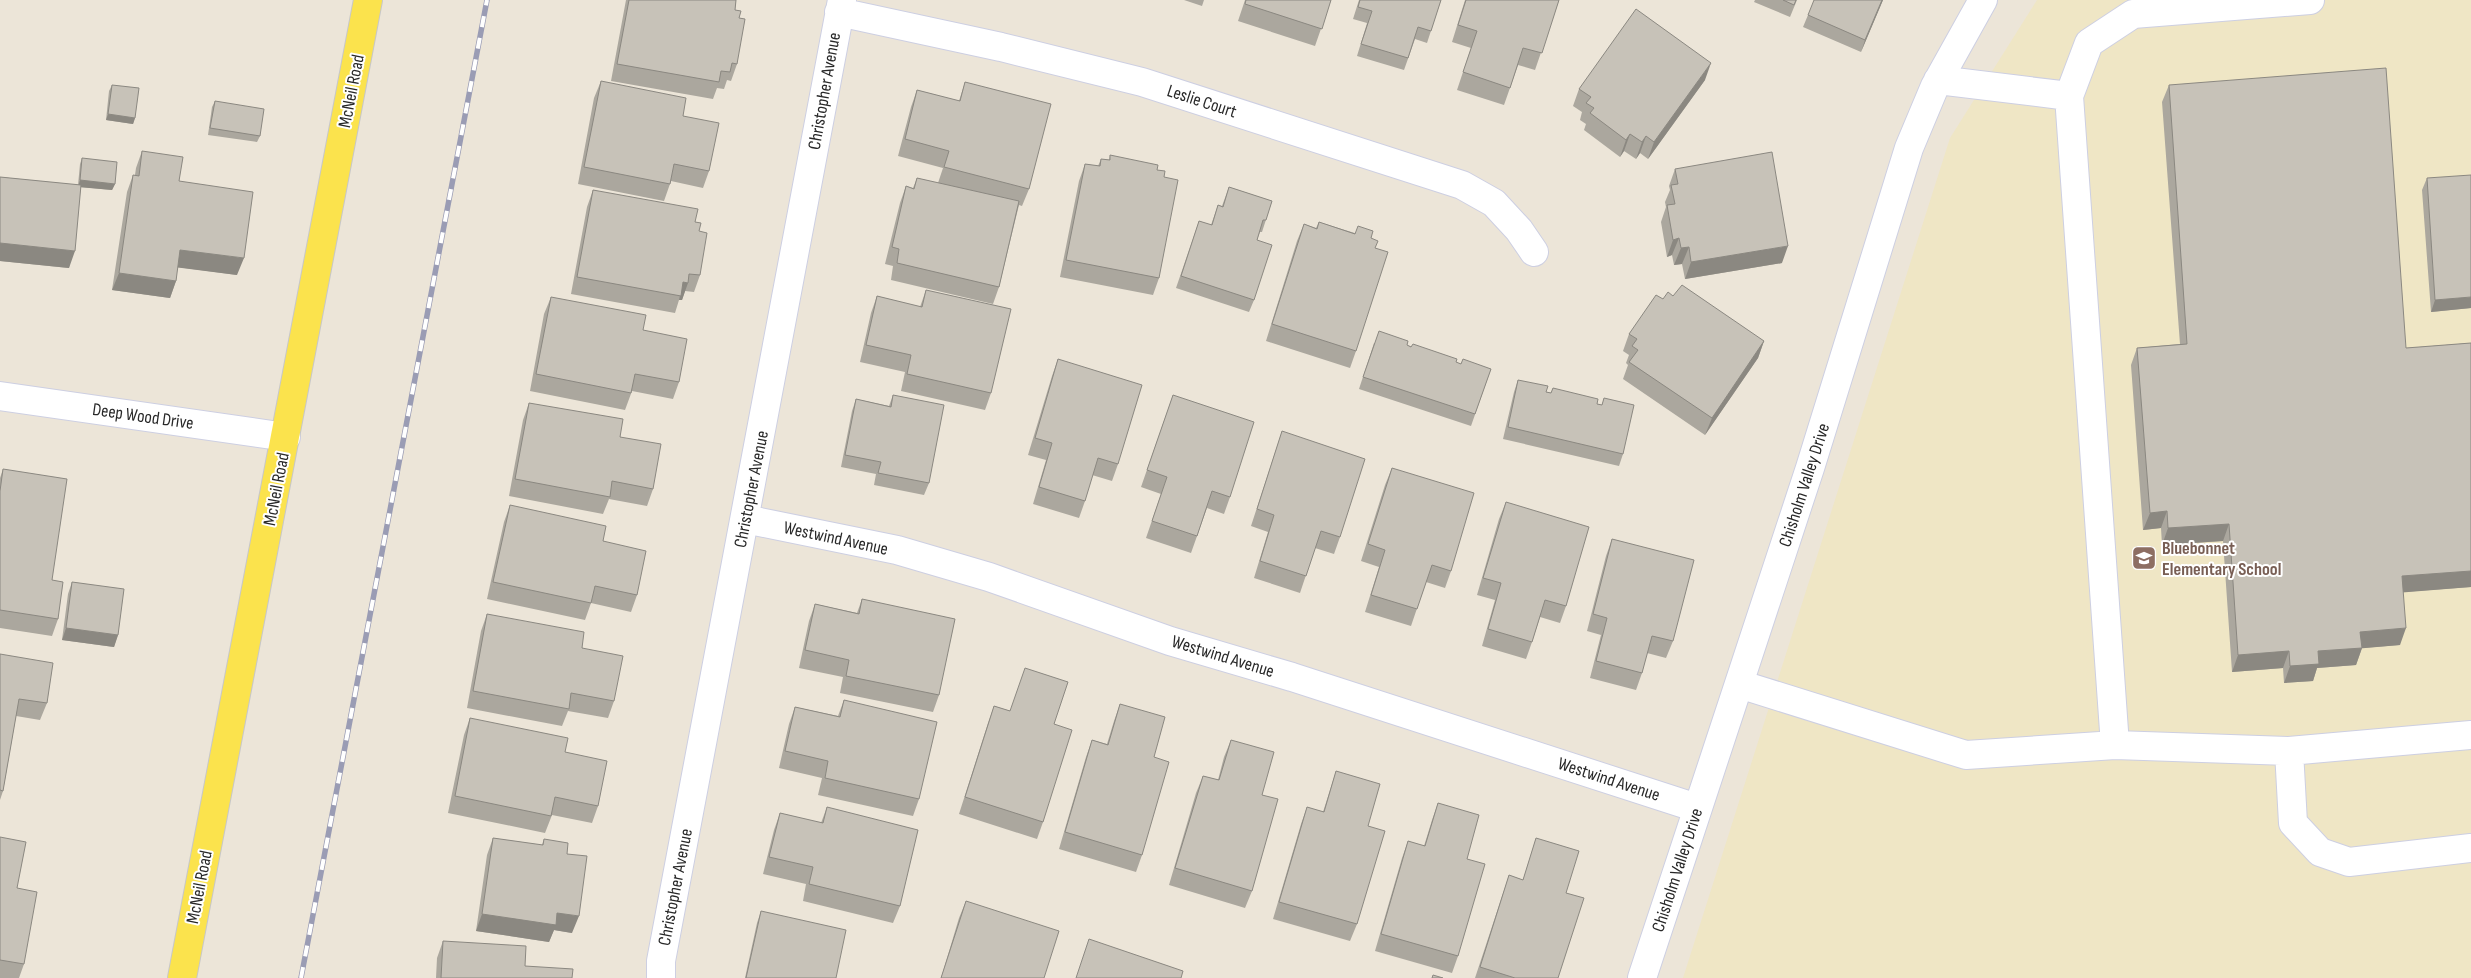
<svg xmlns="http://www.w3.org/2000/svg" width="2471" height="978" viewBox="0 0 2471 978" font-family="'Sofia Sans Condensed',sans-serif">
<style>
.education{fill:#efe6c5}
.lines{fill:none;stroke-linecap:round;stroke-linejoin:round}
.minor-casing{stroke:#cdcfe2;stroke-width:30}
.major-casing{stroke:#c7c7c7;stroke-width:30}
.minor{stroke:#fff;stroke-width:28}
.major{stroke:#fbe34d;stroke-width:28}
.rail-casing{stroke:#9a9cb4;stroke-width:5.5}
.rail{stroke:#fff;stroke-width:4;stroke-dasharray:11;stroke-linecap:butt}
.wall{fill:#aba79e}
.shaded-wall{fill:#8b8881}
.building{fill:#c7c2b8;stroke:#8b8881}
.labels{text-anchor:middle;stroke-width:4;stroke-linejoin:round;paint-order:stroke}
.street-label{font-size:18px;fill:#282828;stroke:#fff}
.education-label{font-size:18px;font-weight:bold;fill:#785e54;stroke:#fff;text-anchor:start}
</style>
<rect width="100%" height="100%" fill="#ece5d8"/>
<path class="education" d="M2037,0H2471V978H1683L1950,138Z"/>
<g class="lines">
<defs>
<path id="minor" d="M839,12L1001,47L1142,82L1462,185L1494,203L1519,230L1534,252
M1938,80L2069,96
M0,396L286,437
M745,519L897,550L989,577L1170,641L1292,677L1697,808
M1739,684L1966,755L2115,745L2289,751L2471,735
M2115,745L2069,96L2089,43L2133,14L2310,0
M2289,751L2293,823L2320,852L2349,862L2471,848
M661,978V961L842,0
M1642,978L1810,468L1909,148L1935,86L1983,0"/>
<path id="major" d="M182,978L368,0"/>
</defs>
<use href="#minor" class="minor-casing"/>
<use href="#major" class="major-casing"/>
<use href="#minor" class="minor"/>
<use href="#major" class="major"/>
<defs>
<path id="rail" d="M301,978L487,0"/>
</defs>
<use href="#rail" class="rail-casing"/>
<use href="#rail" class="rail"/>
</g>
<path class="wall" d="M626,0H736L735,10L739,18L737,64L731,81L727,80L724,89L717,88L713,99L611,81Z
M1184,0H1204L1202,6Z
M1245,0H1331L1315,46L1238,21Z
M1359,0H1441L1427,43L1415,39L1404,70L1357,56L1367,23L1353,19Z
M1465,0H1559L1535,70L1518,65L1504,105L1457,90L1471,48L1452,42Z
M1755,0H1797L1790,17L1754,2Z
M1883,0L1861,52L1803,27L1808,15Z
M1705,80L1648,159L1640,153L1636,159L1624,151L1620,157L1584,130L1586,124L1580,120L1582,112L1573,106L1579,89Z
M601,81L683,116L709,171L703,188L671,181L664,201L578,184L594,98Z
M965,82L1029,189L1022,206L1019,205L999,287L993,304L891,280L893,266L885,264L900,203L906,186L913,188L917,178L938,183L943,168L898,156L911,107L917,90L959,101Z
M112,85L135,118L133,124L106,120L109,91Z
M2169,85L2406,348L2471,343V587L2403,592L2400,645L2362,648L2356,665L2317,668L2313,681L2284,683L2283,668L2232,672L2223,541L2162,545L2161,528L2143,530L2131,365L2137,348L2180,344L2162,102Z
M215,101L260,136L257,142L208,135L212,107Z
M142,151L179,181L237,275L177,267L176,281L170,298L112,290L127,192L133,175H135L136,168Z
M1110,155L1157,170L1164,177L1159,278L1153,295L1060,277L1079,181L1085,164L1098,166L1101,159L1109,160Z
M82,158L115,184L112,190L81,187L69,268L0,261V177L78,185L80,164Z
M1675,169L1782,263L1685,279L1682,264L1674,265L1672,255L1667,257L1661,222L1666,207L1665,202L1670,190L1669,186Z
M2427,178L2471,308L2431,312L2422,190Z
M1229,187L1272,201L1262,232H1260L1257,240L1254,300L1249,312L1176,288L1199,221L1211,225L1218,205L1222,206Z
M593,190L695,222L699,231L700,275L694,292L685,291L682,300H679L675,313L571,294L587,207Z
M1319,222L1371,238L1375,248L1356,351L1350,368L1266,341L1297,241L1304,224L1316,228Z
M926,290L991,393L985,410L901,391L905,372L860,362L871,313L877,296L920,307Z
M1673,296L1764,341L1758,358L1705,435L1623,379L1628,365L1626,363L1629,355L1623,351L1629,334L1663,299Z
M551,297L643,330L679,382L673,399L632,391L625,410L530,391L544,314Z
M1374,343L1407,345L1461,364L1491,369L1471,426L1359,389Z
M1058,359L1118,464L1112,481L1092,475L1085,501L1079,518L1033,504L1046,460L1028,455L1052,376Z
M1518,380L1546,392L1551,393L1553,388L1597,404L1602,405L1604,398L1623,454L1619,466L1503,439L1514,392Z
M893,395L929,483L924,495L874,485L876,474L841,467L852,411L856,399L889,406Z
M1173,395L1230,497L1224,514L1207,508L1191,553L1146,538L1161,494L1141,487Z
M529,403L620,437L653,489L647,506L609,499L603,514L509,496L523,420Z
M1282,431L1340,537L1334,554L1315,548L1300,593L1254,578L1268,532L1251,526Z
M1392,468L1451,571L1445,588L1426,582L1411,626L1365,612L1379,567L1361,561L1385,485Z
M3,469L58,619L52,636L0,628V478Z
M1506,502L1566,606L1560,623L1540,617L1532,642L1526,659L1482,646L1495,600L1477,595L1499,519Z
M510,505L603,541L637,595L631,612L591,603L585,620L487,599L504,522Z
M1612,539L1673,641L1666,658L1647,653L1642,673L1636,690L1590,678L1601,635L1587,631L1606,556Z
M72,582L118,635L114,647L62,640L68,594Z
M862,599L939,695L933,712L840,693L843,677L799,668L809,621L815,604L857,613Z
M487,614L582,648L614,701L608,718L568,711L562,726L467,708L481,631Z
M0,654L47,703L40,720L16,716L3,791L0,800Z
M844,700L919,799L913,816L818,795L822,778L779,768L789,724L795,707L838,716Z
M1120,704L1154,757L1142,855L1136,872L1059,849L1086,757L1092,740L1107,744L1114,721Z
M994,706L1054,724L1043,822L1037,839L959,814L988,723Z
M470,718L565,752L598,806L592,823L552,815L545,833L448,813L464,735Z
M1231,740L1262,795L1252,891L1245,908L1169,885L1196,793L1203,776L1218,780L1224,757Z
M1336,771L1368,826L1357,924L1350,941L1273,919L1301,824L1307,807L1323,812Z
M1438,803L1467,859L1458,956L1452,973L1375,951L1402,858L1408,841L1424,846L1432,820Z
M827,807L900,906L893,923L803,901L806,884L763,874L774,830L780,813L821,823Z
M0,837L17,888L24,964L19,978H0Z
M493,838L542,845L544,839L567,854L572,933L554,930L549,942L476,931L487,855Z
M1536,838L1566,893L1558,978H1475L1509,875L1523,880Z
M966,901L1044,978H941L959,918Z
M761,911L836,978H745L757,923Z
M443,941L525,966L572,978H436L437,958Z"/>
<path class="shaded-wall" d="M1882,0H1883L1861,52L1865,40Z
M1711,63L1705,80L1648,159L1654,142Z
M108,114L135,118L133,124L106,120Z
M1630,134L1624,151L1620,157L1626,140Z
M1646,136L1640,153L1636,159L1642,142Z
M80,180L115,184L112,190L78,187Z
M1679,238L1672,255L1667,257L1673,240Z
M0,243L75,251L69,268L0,261Z
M1788,246L1782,263L1685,279L1691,262Z
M1689,247L1682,264L1674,265L1681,248Z
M180,250L244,258L237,275L174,267Z
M119,273L176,281L170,298L112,290Z
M683,282L688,283L682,300H679Z
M2471,297V308L2431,312L2435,300Z
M1764,341L1758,358L1705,435L1712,418Z
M2167,511L2161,528L2143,530L2150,513Z
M2229,524L2223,541L2162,545L2168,528Z
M2471,571V587L2396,593L2402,576Z
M66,628L118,635L114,647L62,640Z
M2406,628L2400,645L2354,649L2360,632Z
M2362,648L2356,665L2317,668L2313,681L2284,683L2290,666L2318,651Z
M2289,651L2283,668L2232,672L2238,655Z
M557,913L579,916L572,933L554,930L549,942L476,931L482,914Z"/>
<path class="building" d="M629,0H736L735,10L741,11L739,18L745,19L737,64L732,63L730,72L721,71L719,82L617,64Z
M1246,0H1331L1322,29L1245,4Z
M1360,0H1441L1431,31L1418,27L1408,58L1361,44L1372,11L1358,7Z
M1466,0H1559L1542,53L1523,48L1510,88L1463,72L1477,31L1458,25Z
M1783,0H1796L1794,5Z
M1814,0H1882L1865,40L1808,15Z
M1636,9L1711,63L1654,142L1646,136L1642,142L1630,134L1626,140L1590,113L1594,108L1586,103L1591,97L1579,89Z
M2386,68L2406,348L2471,343V571L2402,576L2406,628L2360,632L2362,648L2318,651L2319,664L2290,666L2289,651L2238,655L2229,524L2168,528L2167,511L2150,513L2137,348L2187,344L2169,85Z
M601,81L686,98L683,116L719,123L709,171L674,164L670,184L584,167Z
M965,82L1051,104L1029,189L944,167L949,151L905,139L917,90L960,101Z
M112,85L139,88L135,118L108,114Z
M215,101L264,109L260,136L210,128Z
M142,151L183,157L179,181L253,192L244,258L180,250L176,281L119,273L133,175L139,176Z
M1772,152L1788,246L1691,262L1689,247L1681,248L1679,238L1673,240L1667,205L1675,204L1671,185L1678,184L1675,169Z
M1110,155L1158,165L1157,170L1165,171L1164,177L1178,180L1159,278L1066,260L1085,164L1100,166L1101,159L1110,160Z
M82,158L117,162L115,184L80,180Z
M2471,175V297L2435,300L2427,178Z
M0,177L81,185L75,251L0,243Z
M917,178L1019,201L999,287L897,263L899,249L892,247L906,186L914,189Z
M1229,187L1272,201L1266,220H1263L1257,240L1272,245L1254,300L1181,276L1199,221L1212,225L1218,205L1223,207Z
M593,190L698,209L695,222L701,223L699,231L707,233L700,275L689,274L688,283L683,282L681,296L577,277Z
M1319,222L1355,234L1358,226L1373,231L1371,238L1378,241L1375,248L1388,252L1356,351L1272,324L1304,224L1317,229Z
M1682,285L1764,341L1712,418L1629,362L1638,350L1632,346L1637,339L1629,334L1656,295L1663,299L1668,292L1673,296Z
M926,290L1011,309L991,393L907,374L911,355L866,345L877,296L922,307Z
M551,297L646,315L643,330L687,339L679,382L635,374L631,393L536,374Z
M1379,331L1408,341L1407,345L1411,347L1413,344L1457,359L1456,362L1461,364L1463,359L1491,369L1475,414L1363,377Z
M1058,359L1142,385L1118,464L1098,458L1085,501L1039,487L1052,443L1035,438Z
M1518,380L1548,386L1546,392L1551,393L1553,388L1598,399L1597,404L1602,405L1604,398L1634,405L1623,454L1508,427Z
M893,395L944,405L929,483L878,473L881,462L845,455L856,399L891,407Z
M1173,395L1254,422L1230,497L1212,491L1197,536L1152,521L1167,477L1147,470Z
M529,403L623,419L620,437L661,444L653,489L612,481L610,497L515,479Z
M1282,431L1365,459L1340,537L1321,531L1306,576L1260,561L1274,515L1257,509Z
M1392,468L1474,493L1451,571L1432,565L1417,609L1371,595L1385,550L1368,544Z
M3,469L67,479L52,580L63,582L58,619L0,610V491Z
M1506,502L1589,527L1566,606L1545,600L1532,642L1488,629L1501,583L1483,578Z
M510,505L606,526L603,541L646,551L637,595L595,586L591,603L493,582Z
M1612,539L1694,560L1673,641L1652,636L1642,673L1596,661L1607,618L1593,614Z
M72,582L124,589L118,635L66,628Z
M862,599L955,619L939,695L846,676L849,660L805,650L815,604L859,614Z
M487,614L584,632L582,648L623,656L614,701L571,693L569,709L473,691Z
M0,654L53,663L47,703L19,699L3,791L0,790Z
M1025,668L1068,682L1054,724L1072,730L1043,822L965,797L994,706L1010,711Z
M844,700L937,722L919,799L825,778L828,761L785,751L795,707L840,717Z
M1120,704L1165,717L1154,757L1169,762L1142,855L1065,832L1092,740L1108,745Z
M470,718L568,738L565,752L607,761L598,806L555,797L551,816L455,796Z
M1231,740L1274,752L1262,795L1278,799L1252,891L1175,868L1203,776L1219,780Z
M1336,771L1380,784L1368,826L1385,831L1357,924L1279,902L1307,807L1324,812Z
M1438,803L1479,815L1467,859L1485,864L1458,956L1381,934L1408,841L1425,846Z
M827,807L918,830L900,906L809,884L813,867L769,857L780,813L823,823Z
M0,837L26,842L17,888L37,892L24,964L0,960Z
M493,838L543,845L544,839L568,843L567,854L587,856L579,916L557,913L556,925L482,914Z
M1536,838L1579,851L1566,893L1584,898L1558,978H1515L1480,967L1509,875L1523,880Z
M966,901L1059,931L1044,978H941Z
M761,911L846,930L836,978H746Z
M1089,939L1183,971L1181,978H1076Z
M443,941L526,946L525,966L573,969L572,978H441Z
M1433,975L1443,978H1432Z"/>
<defs>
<symbol id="school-square" viewBox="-11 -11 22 22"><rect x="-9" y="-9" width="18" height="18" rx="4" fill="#8d6e63" stroke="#fff"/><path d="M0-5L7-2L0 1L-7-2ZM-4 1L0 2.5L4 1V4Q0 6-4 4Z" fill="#fff"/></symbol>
</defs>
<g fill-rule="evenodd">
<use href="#school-square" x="2130" y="544" width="28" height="28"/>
</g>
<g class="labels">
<g class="street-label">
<text transform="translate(351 91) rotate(-79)" y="6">McNeil Road</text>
<text transform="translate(824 91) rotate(-80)" y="6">Christopher Avenue</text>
<text transform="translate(1202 101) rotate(18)" y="6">Leslie Court</text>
<text transform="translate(143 416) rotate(8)" y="6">Deep Wood Drive</text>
<text transform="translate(1804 485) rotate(-72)" y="6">Chisholm Valley Drive</text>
<text transform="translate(276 489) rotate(-79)" y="6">McNeil Road</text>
<text transform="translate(751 489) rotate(-79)" y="6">Christopher Avenue</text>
<text transform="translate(836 538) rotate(12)" y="6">Westwind Avenue</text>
<text transform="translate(1223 656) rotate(17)" y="6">Westwind Avenue</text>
<text transform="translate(1609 779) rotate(18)" y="6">Westwind Avenue</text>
<text transform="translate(1677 870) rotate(-72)" y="6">Chisholm Valley Drive</text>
<text transform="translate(199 887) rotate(-79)" y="6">McNeil Road</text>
<text transform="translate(675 887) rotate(-79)" y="6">Christopher Avenue</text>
</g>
<g class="education-label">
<text x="2162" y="554">Bluebonnet<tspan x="2162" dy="21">Elementary School</tspan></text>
</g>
</g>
</svg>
